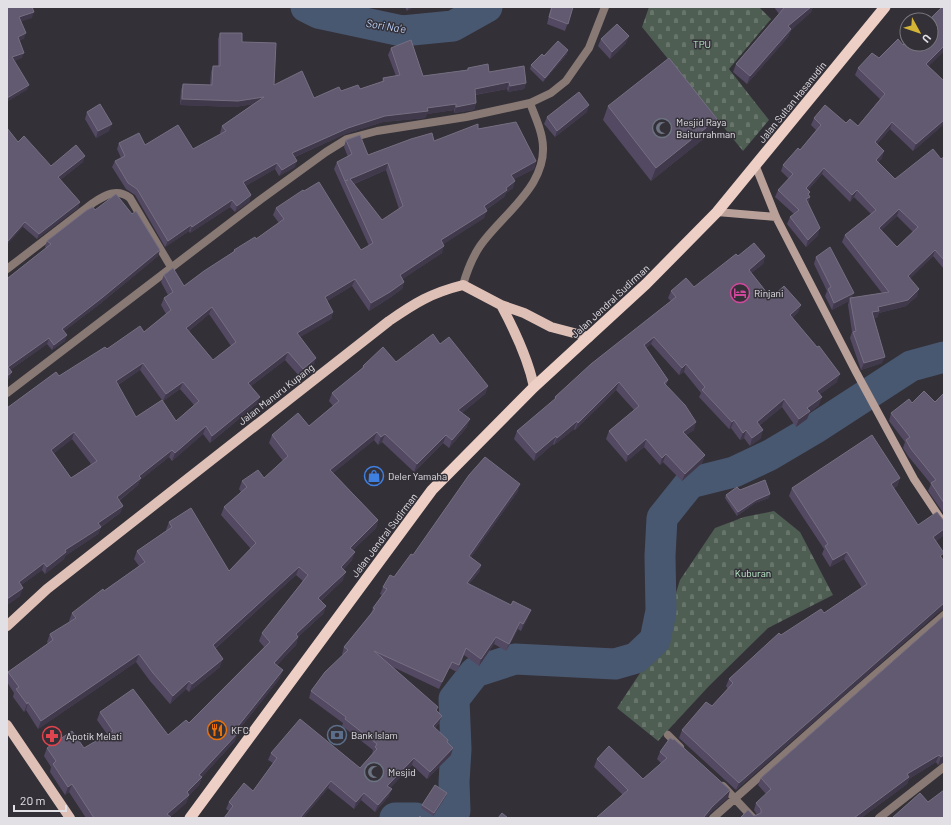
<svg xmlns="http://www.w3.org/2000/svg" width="951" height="825" viewBox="0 0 951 825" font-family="Barlow,sans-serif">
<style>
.cemetery{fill:url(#cemetery-stones)}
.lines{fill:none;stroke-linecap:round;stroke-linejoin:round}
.river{stroke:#495871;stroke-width:31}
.minor{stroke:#887974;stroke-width:8}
.secondary{stroke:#b9a199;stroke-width:8}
.primary{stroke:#dfc0b6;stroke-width:10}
.trunk{stroke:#eecfc5;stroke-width:11}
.wall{fill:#534962;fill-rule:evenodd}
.shaded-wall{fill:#40384b}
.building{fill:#625a70;stroke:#766f82;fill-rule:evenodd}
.labels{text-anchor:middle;stroke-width:3;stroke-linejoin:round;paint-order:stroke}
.park-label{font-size:10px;fill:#bcf1ca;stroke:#333038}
.street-label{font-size:10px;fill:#e2e0e5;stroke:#333038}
.poi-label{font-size:10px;fill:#e2e0e5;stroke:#333038;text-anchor:start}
.water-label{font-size:11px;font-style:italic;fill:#b8cff6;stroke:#333038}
</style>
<defs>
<pattern id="cemetery-stones" width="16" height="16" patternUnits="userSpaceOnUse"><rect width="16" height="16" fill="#4e5e52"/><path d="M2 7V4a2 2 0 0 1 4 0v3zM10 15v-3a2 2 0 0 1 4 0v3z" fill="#67756b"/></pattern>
</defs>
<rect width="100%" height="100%" fill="#333038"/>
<path class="cemetery" d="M649,7H759L771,19L729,69L769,120L743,151L642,27Z
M774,511L800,532L833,595L768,628L709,686L658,741L617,708L644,667L665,628L680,580L715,528L744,517Z"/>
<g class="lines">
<path class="river" d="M306,7L318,13L402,31L453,26L487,7
M395,818H416
M440,818L455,811L454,782L456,749L454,699L475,672L515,659L615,664L636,658L655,640L661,611L660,556L662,518L690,483L734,472L770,455L814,429L911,366L944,357"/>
<path class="minor" d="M7,269L93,203C105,195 117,188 130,198L171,267
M463,285C467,271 472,258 480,246C503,213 551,184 542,138C540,126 534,114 530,103
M7,393L260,200L326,152L347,139L377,131L466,117L530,103L551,93L566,81L589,48L605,7
M668,735L680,747
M723,786L753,818
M713,818L848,698L944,615
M879,818L944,767"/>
<path class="secondary" d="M756,167L776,217L856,372L914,479L944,524
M717,212L776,217"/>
<path class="primary" d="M501,305C515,331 528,358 534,387
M7,626L47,589L389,321C415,303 431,293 463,285L501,305L524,313L551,327L589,337
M7,725L70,818"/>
<path class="trunk" d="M190,818L432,490L534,387L646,284L717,212L885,7"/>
</g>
<path class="wall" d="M405,7H413L407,11Z
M551,7H573L565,31L547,24Z
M774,7H813L811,12L791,30L788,37L747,84L733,72L736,64L779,14Z
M944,7V53L943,52L928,66L944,81V124L913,151L890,129L877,144L882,158L878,162L895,179L941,159L944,157V269L933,256L910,278L917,296L906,306L879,313L877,318H873L882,363L861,370L850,338L852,332L848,305L849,301L832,310L825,296L827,291L814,264L816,257L852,298L882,293L842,242L845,235L871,214L854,197L850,202L822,174L808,190L809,195L810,197L808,203L818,235L806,247L787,224L790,217L794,214L775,197L778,190L789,179L781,171L783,165L800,150L816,130L811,125L814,118L846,123L858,126L880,99L855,75L858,68L879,58L903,45ZM897,216L913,232L897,247L881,230Z
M220,33L242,42L274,85L314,98L341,91L360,89L382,82L383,78L396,76L388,55L391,48L423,76L467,70L468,68L489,72L526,83L524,89L508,92L507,89L475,95L476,103L474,110L454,113V110L427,114L425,118L383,122L345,134L295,157V167L279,176L275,169L245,186L251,195L249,202L235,212L230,207L190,233L189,231L165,247L135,195L126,189L112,167L115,161L121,158L117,149L119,143L193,149L221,134L220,133L222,126L253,104L235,107L180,105L181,90L183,84L210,85L211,72L213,66H218V39Z
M601,39L626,43L610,59L598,46Z
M567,54L543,82L530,69L531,65L544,56Z
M608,106L712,132L651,181L603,120Z
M87,112L109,131L96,138L85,119Z
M587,112L555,137L544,124L547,117Z
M478,129L536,161L534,169L514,179L513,188L506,193L504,197L486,210L484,218L443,244L442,253L402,279L404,282L402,289L388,299L369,311L352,286L327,301L333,312L331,319L300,337L314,365L300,377L285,360L251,386L257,404L210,443L203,434L172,461L169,457L140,480L138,485L119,501L123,506L120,513L101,527L98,534L65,556L64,559L45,574L42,570L21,585L20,596L7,605V408L59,376L107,349L144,332L166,314L161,305L164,298L168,295L161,282L164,275L184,286L233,252L234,250L256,239L279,223L273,215L276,208L361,250L369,246L334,169L337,162L348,157L344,147L346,140L368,155L434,141ZM386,170L399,209L382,220L354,184ZM209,314L231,346L213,360L189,331ZM140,370L162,400L136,417L118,385ZM180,389L194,405L176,421L163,401ZM72,439L91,464L71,478L54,453Z
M18,142L51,166L83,162L60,180L80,202L78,208L37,239L23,227Z
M95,210L158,256L101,303L64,331L65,341L52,350L47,344L10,370V377L7,380V276L8,278L46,248L45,247L47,241Z
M738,256H765L763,264L751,273L771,298L801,305L798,312L792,318L837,382L820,394L819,405L810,412L807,419L796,427L782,407L760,425L761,438L750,446L744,438L740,440L731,428L729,429L699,397L701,393L684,372L679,375L651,344L646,348L668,380L666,385L694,430L686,435L705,455L702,463L682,481L663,462L660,465L644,447L626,462L606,439L609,431L634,410L616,390L575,430L574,429L554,445L553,444L534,461L514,439L517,431L554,401L555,397L671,301L668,298L671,291L694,287Z
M440,344L488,386L485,394L462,413L467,427L449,448L443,443L414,472L382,442L378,445L374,440L333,473L378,520L376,528L353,550L352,560L344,569L343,580L321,601L326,606L323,614L298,637L296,645L277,665L280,678L237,732L235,741L202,777L199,785L189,795L186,803L170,817L172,818H86L69,792L65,795L50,772L51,767L44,756L47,748H84L107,734L97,720L100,712L168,735L189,723L264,647L259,641L262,633L303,581L296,575L215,649L220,667L189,692L186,689L170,704L150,681L136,662L38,729L26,710L24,712L13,697L14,693L7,682V676L8,672L48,644L47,642L50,634L70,622L69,621L72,613L139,566L134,559L137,551L166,531V530L169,522L229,571L251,549L221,515L224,507L241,492L239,489L242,481L264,478L283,461L269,443L272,435L309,426L333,406L329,401L332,393L361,370L363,366L396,362Z
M944,393V514L928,491L931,484L908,456L903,448L905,442L889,421L891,413L912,403L935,402Z
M900,478L897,486L894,488L918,525L944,535L936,541L942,558L940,611L736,790L679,738L682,730L712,706L728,689L726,686L729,679L781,635L824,613L862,588L844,559L830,567L822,554L824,549L789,496L792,488Z
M740,490L769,498L755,503L737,516L725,498L726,495Z
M518,491L471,557L481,565L479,572L469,584L528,617L521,631L518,629L506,651L494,644L479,666L464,655L457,672L449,668L439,689L393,667L437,711L439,723L435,728L448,742L451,755L427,779L412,765L390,788L389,796L375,812L361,800L354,809L328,788L303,818H224L229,811L226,809L229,802L253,791L273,763L268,760L271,753L360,768L372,754L373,750L342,726L343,723L309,698L311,691L343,655L342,654L344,647L371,613L373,608L382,595L380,594L383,587L394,577L413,555Z
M944,616V762L938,765L936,762L909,779L907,784L861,818H740L754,816L757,815L754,810L756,803L766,794L758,785L761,778Z
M660,752L728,798L709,814L706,818H596L623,795L594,767L597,759L643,779L661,763L657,759Z
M447,793L446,796L433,816L421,808L422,805Z"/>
<path class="shaded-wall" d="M409,7H413L407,11Z
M811,7H813L811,12L791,30L788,37L747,84L750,76L788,26Z
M34,12L32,18L17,23L19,17Z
M26,33L24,39L16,42L18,37Z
M629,36L626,43L610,59L612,52Z
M944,46L943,52L924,71L926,64Z
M568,50L567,54L543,82L545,78Z
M24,53L22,58L10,63L12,57Z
M509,82L507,89L472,95L475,89Z
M526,83L524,89L508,92L510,86Z
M29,85L27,90L7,102V98Z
M264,97L261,103L235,107L180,105L182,99Z
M476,103L474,110L454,113L456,107Z
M456,104L454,110L427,114L425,118L383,122L345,134L290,159L292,153L348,128L385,116L427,108Z
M589,105L587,112L555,137L557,131Z
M717,119L712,132L651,181L656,168Z
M944,120V124L913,151L916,144Z
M892,122L890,129L872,149L875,142Z
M112,124L109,131L96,138L98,131Z
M884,151L882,158L873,167L876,160Z
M85,156L83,162L56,183L58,177Z
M297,161L295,167L279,176L282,170Z
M536,161L534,169L509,182L511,175Z
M277,163L275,169L241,189L243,182Z
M388,163L386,170L348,186L350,179Z
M824,168L822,174L803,195L806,188Z
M515,181L513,188L506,193L504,197L481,213L484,206L506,188Z
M857,190L854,197L850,202L852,195Z
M810,192L808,198L810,197L807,203L803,206L808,194Z
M251,195L249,202L235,212L237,206Z
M232,200L230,207L190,233L192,227Z
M80,202L78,208L37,239L39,234Z
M899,209L897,216L877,235L879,228Z
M487,211L484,218L438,248L441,240Z
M25,222L23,227L7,245V242Z
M191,225L189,231L165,247L168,241Z
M820,228L818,235L806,247L808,240Z
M444,246L442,253L397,283L400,275Z
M160,250L158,256L101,303L60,334L62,329Z
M935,250L933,256L906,283L908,276Z
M765,256L763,264L746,277L749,270Z
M355,279L352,286L322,304L325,297Z
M404,282L402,289L388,299L369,311L371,303Z
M919,289L917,296L906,306L879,313L877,318L869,319L872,312L878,307Z
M854,293L851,300L850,298L849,301L832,310L834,303Z
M801,305L798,312L787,322L790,315Z
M212,307L209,314L184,335L186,328Z
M333,312L331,319L295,340L297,333Z
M67,335L65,341L52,350L54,345Z
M654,337L651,344L641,352L644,345Z
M49,338L47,344L7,372L8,367Z
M288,352L285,360L246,390L248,383Z
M885,357L882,363L861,370L864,363Z
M316,358L314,365L300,377L303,369Z
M143,363L140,370L113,388L116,381Z
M686,364L684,372L679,375L682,368Z
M12,372L10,377L7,380V376Z
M840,374L837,382L815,398L817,391Z
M183,382L180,389L163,401L166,394Z
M619,382L616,390L575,430L578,423Z
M488,386L485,394L456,418L458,410Z
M260,397L257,404L210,443L212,436Z
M822,397L819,405L810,412L807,419L796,427L799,419L807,408Z
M784,399L782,407L755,429L757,422Z
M470,419L467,427L449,448L452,440Z
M734,420L731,428L729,429L732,422Z
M577,421L574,429L554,445L557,438Z
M696,422L694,430L680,439L683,432Z
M206,426L203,434L172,461L175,453Z
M746,430L744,438L740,440L743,433Z
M763,430L761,438L750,446L752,438Z
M74,432L72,439L49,457L51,450Z
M377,432L374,440L327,478L330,470Z
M385,434L382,442L378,445L381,437Z
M446,435L443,443L414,472L417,464Z
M556,436L553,444L534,461L536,453Z
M646,439L644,447L626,462L628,455Z
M172,450L169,457L140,480L138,485L114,504L117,497L139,476Z
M666,454L663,462L660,465L662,458Z
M705,455L702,463L682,481L685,474Z
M900,478L897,486L888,491L891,484Z
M520,484L518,491L467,563L469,556Z
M770,494L769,498L755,503L737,516L738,512L756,500Z
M123,506L120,513L96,530L101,527L98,534L65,556L64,559L45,574L47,567L65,550L98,523Z
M378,520L376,528L347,556L350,548Z
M944,529V535L931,545L933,537Z
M355,552L352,560L338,575L341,567Z
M847,552L844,559L830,567L833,560Z
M44,563L42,570L16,589L19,582Z
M481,565L479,572L464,590L467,583Z
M299,567L296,575L210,653L213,645Z
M346,572L343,580L315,606L318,598Z
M23,588L20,596L7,605V599Z
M943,603H944V610L940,611L736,790L739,783Z
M326,606L323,614L298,637L296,645L272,670L274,663L296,634Z
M531,610L528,617L521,631L523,624Z
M520,622L518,629L506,651L509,644Z
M496,637L494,644L479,666L481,659Z
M139,654L136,662L38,729L41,721Z
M223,659L220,667L189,692L192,684Z
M283,670L280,678L232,738L235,730Z
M189,681L186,689L170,704L173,696Z
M28,702L26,710L24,712L27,704Z
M442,716L439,723L430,733L433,726Z
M238,733L235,741L202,777L199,785L189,795L186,803L169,818L167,814L187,792L199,775Z
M453,748L451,755L427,779L430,772Z
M939,755L936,762L909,779L907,784L861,818H854L907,774Z
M944,755V762L938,765L941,757Z
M414,758L412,765L385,793L387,786Z
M331,781L328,788L303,818H300Z
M72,784L69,792L65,795L68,787Z
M392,789L389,796L375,812L378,805Z
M730,790L728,798L709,814L706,818H703L712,807Z
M364,793L361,800L354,809L356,802Z
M447,793L446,796L433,816L434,813Z"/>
<path class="building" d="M7,7H32L34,12L19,17L26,33L18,37L24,53L12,57L29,85L7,98Z
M552,7H573L568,24L549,17Z
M783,7H811L788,26L791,29L750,76L736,64L784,8Z
M942,7H944V46L926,64L944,81V120L916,144L892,122L875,142L884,151L876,160L895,179L933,149L941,159L944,157V260L935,250L908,276L919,289L908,300L878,307L879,311L872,312L885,357L864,363L853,332L856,331L850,298L889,292L845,235L876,210L857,190L852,195L824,168L806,188L810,192L808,194L810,197L806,199L820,228L808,240L790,217L799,210L778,190L793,174L783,165L798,148L800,150L821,125L814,118L825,105L846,123L850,119L858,126L885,94L858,68L872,53L879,58L898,39L903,45L907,41V44H931V20H929ZM899,209L918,227L897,247L879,228Z
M617,24L629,36L612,52L601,39Z
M220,33H242V42L276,43L274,85L302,71L314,98L339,87L341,91L358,85L360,89L384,81L383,78L400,75L391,48L411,40L423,76L468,70V68L488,64L489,72L524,66L526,83L510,86L509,82L475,89L476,103L456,107V104L427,108L428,111L385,116L348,128L292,153L297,161L282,170L277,163L243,182L251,195L237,206L232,200L192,227L191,225L168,241L137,189L128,183L115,161L125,156L119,143L139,133L145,145L178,125L193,149L226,131L222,126L264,97L238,101L182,99L183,84L212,85L213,66H220Z
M558,41L568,50L545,78L531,65L542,54L544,56Z
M669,58L717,119L656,168L608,106Z
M579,92L589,105L557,131L547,117Z
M100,104L112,124L98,131L87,112Z
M516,122L536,161L511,175L515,181L506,188L507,190L484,206L487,211L441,240L444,246L400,275L404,282L390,292L371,303L355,279L325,297L333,312L297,333L316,358L303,369L288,352L248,383L260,397L212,436L206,426L175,453L172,450L139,476L141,478L117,497L123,506L98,523L101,527L65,550L66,552L47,567L44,563L19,582L23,588L7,599V408L56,372L59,376L105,347L107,349L140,326L144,332L171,310L164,298L173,292L164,275L173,268L184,286L204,271L235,251L234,250L255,237L256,239L284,219L276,208L303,190L304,191L319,182L361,250L373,243L345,181L348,180L345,181L337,162L352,154L346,140L360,135L368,155L411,139L432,133L434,141L478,124V129ZM388,163L403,206L382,220L350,179ZM212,307L236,342L213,360L186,328ZM143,363L166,394L183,382L199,401L176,421L162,400L136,417L116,381ZM74,432L97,461L71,478L51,450Z
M7,128L18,142L24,136L51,166L76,145L85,156L58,177L80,202L39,234L25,222L7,242Z
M116,194L132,214L136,211L160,250L103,297L62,329L67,335L54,345L49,338L8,367L12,372L7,376V276L8,278L51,244L47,241L87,210L93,207L95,210Z
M754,243L765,256L749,270L771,298L784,286L801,305L790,315L817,347L819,346L840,374L817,391L822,397L807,408L810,411L799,419L784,399L757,422L763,430L752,438L746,430L743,433L734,420L732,422L702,390L705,387L686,364L682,368L654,337L644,345L668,380L664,383L685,405L696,422L683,432L705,455L685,474L666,454L662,458L646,439L628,455L609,431L639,406L619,382L578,423L577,421L557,438L556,436L536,453L517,431L556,398L555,397L591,364L676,297L671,291L686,278L694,287L736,254L738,256Z
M830,247L854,293L834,303L828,289L831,287L816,257Z
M433,334L440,344L449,337L488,386L458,410L470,419L452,440L446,435L417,464L385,434L381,437L377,432L330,470L378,520L350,548L355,552L341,567L346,572L318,598L326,606L296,634L298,637L274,663L283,670L235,730L238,733L199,775L202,777L187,792L189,795L167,814L172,818H94L72,784L68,787L53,764L56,761L47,748L72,731L84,748L113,731L100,712L133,689L168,735L186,720L189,723L270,642L262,633L308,575L299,567L213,645L223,659L192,684L189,681L173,696L153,673L139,654L41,721L28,702L27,704L16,689L19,687L8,672L53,640L50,634L76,618L72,613L103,589L104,591L145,562L137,551L172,527L169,522L191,508L229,571L256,543L224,507L247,487L242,481L258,470L264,478L288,456L272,435L298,413L309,426L339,401L332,393L364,367L363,366L383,347L396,362Z
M924,391L935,402L944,393V503L931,483L936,480L911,449L906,440L910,437L891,413L909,399L912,403Z
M872,435L900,478L891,484L918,525L937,512L944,521V529L933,537L944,553L940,556L944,561V603L739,783L682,730L706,702L712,706L733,683L729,679L779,633L781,635L821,609L824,613L867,584L847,552L833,560L825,546L828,544L792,488Z
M485,457L520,484L469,556L481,565L467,583L511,605L513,601L531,610L523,624L520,622L509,644L496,637L481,659L466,648L459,665L452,662L442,682L374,651L438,707L436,710L442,716L433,726L448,740L447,742L453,748L430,772L414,758L387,786L392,789L378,805L364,793L356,802L331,781L300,818H224L233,806L229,802L244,783L253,791L277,758L271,753L300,719L360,768L377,749L375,747L377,744L345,719L346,717L311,691L325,672L348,650L344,647L375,609L373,608L387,589L383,587L390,575L394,577L411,554L413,555L469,475Z
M765,480L770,494L756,500L738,512L726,495L737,487L740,490Z
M944,616V755L941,757L939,755L907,774L909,777L854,818H740L748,810L754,816L761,813V809L756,803L771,789L761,778Z
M670,738L673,740L674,739L730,790L712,807L703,818H596L628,790L597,759L609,746L643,779L667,758L660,752Z
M435,785L447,793L434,813L422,805Z
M944,790V818H892L920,793L928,802Z
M502,813L508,818H498Z
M420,816L422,818H418Z"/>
<defs>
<symbol id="mosque-ring" viewBox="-11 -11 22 22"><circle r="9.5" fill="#333038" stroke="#6b7280" stroke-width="1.5"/><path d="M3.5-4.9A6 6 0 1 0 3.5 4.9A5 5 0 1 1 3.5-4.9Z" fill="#6b7280"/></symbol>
<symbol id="hotel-ring" viewBox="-11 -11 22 22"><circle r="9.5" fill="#333038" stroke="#d1479c" stroke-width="1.5"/><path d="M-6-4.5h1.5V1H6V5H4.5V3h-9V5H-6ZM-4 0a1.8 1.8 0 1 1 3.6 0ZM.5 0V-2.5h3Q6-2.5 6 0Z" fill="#d1479c"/></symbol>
<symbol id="shop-ring" viewBox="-11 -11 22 22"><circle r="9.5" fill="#333038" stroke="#3f7fe0" stroke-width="1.5"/><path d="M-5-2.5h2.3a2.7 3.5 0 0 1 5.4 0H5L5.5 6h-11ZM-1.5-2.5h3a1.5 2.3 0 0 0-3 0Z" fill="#3f7fe0"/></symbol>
<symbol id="restaurant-ring" viewBox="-11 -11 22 22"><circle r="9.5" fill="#333038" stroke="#e8710a" stroke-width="1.5"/><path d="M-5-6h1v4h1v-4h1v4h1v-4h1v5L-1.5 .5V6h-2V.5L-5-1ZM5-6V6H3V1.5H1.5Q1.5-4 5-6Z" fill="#e8710a"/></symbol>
<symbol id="bank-ring" viewBox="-11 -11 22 22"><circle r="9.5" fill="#333038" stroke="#5c6f8a" stroke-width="1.5"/><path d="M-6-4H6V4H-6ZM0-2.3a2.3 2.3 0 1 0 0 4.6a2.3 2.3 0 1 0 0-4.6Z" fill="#5c6f8a"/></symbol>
<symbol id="pharmacy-ring" viewBox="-11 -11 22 22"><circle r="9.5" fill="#333038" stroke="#e0444e" stroke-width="1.5"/><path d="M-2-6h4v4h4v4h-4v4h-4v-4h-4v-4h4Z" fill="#e0444e"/></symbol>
</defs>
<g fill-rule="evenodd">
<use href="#mosque-ring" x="651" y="117" width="22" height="22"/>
<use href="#hotel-ring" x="729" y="282" width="22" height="22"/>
<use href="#shop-ring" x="363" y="465" width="22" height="22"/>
<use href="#restaurant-ring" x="206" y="719" width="22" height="22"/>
<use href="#bank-ring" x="326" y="724" width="22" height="22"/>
<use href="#pharmacy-ring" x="41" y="725" width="22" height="22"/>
<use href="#mosque-ring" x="363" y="761" width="22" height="22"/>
</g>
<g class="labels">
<g class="park-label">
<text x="702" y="48">TPU</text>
<text x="753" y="577">Kuburan</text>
</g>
<g class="street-label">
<text transform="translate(792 102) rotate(-51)" y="4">Jalan Sultan Hasanudin</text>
<text transform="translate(610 301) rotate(-43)" y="4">Jalan Jendral Sudirman</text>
<text transform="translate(276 394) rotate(-38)" y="4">Jalan Manuru Kupang</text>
<text transform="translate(384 535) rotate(-53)" y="4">Jalan Jendral Sudirman</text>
</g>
<g class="poi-label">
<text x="676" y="126">Mesjid Raya<tspan x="676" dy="12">Baiturrahman</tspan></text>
<text x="754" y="297">Rinjani</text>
<text x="388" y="480">Deler Yamaha</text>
<text x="231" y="734">KFC</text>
<text x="351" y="739">Bank Islam</text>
<text x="66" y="740">Apotik Melati</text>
<text x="388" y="776">Mesjid</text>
</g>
<g class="water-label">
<text transform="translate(386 26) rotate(9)" y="4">Sori Na'e</text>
</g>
</g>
<rect width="951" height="825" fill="none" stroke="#e2e0e5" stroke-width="16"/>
<g transform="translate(919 32) rotate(130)"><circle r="19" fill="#333038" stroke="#79767d"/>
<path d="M0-3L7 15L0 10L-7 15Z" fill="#d5b535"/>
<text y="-6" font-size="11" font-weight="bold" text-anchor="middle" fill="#e2e0e5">U</text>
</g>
<path d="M14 805v6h52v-6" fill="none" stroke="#e2e0e5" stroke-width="2"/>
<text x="20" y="805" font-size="12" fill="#e2e0e5" stroke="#333038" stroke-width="3" paint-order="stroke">20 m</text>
</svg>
